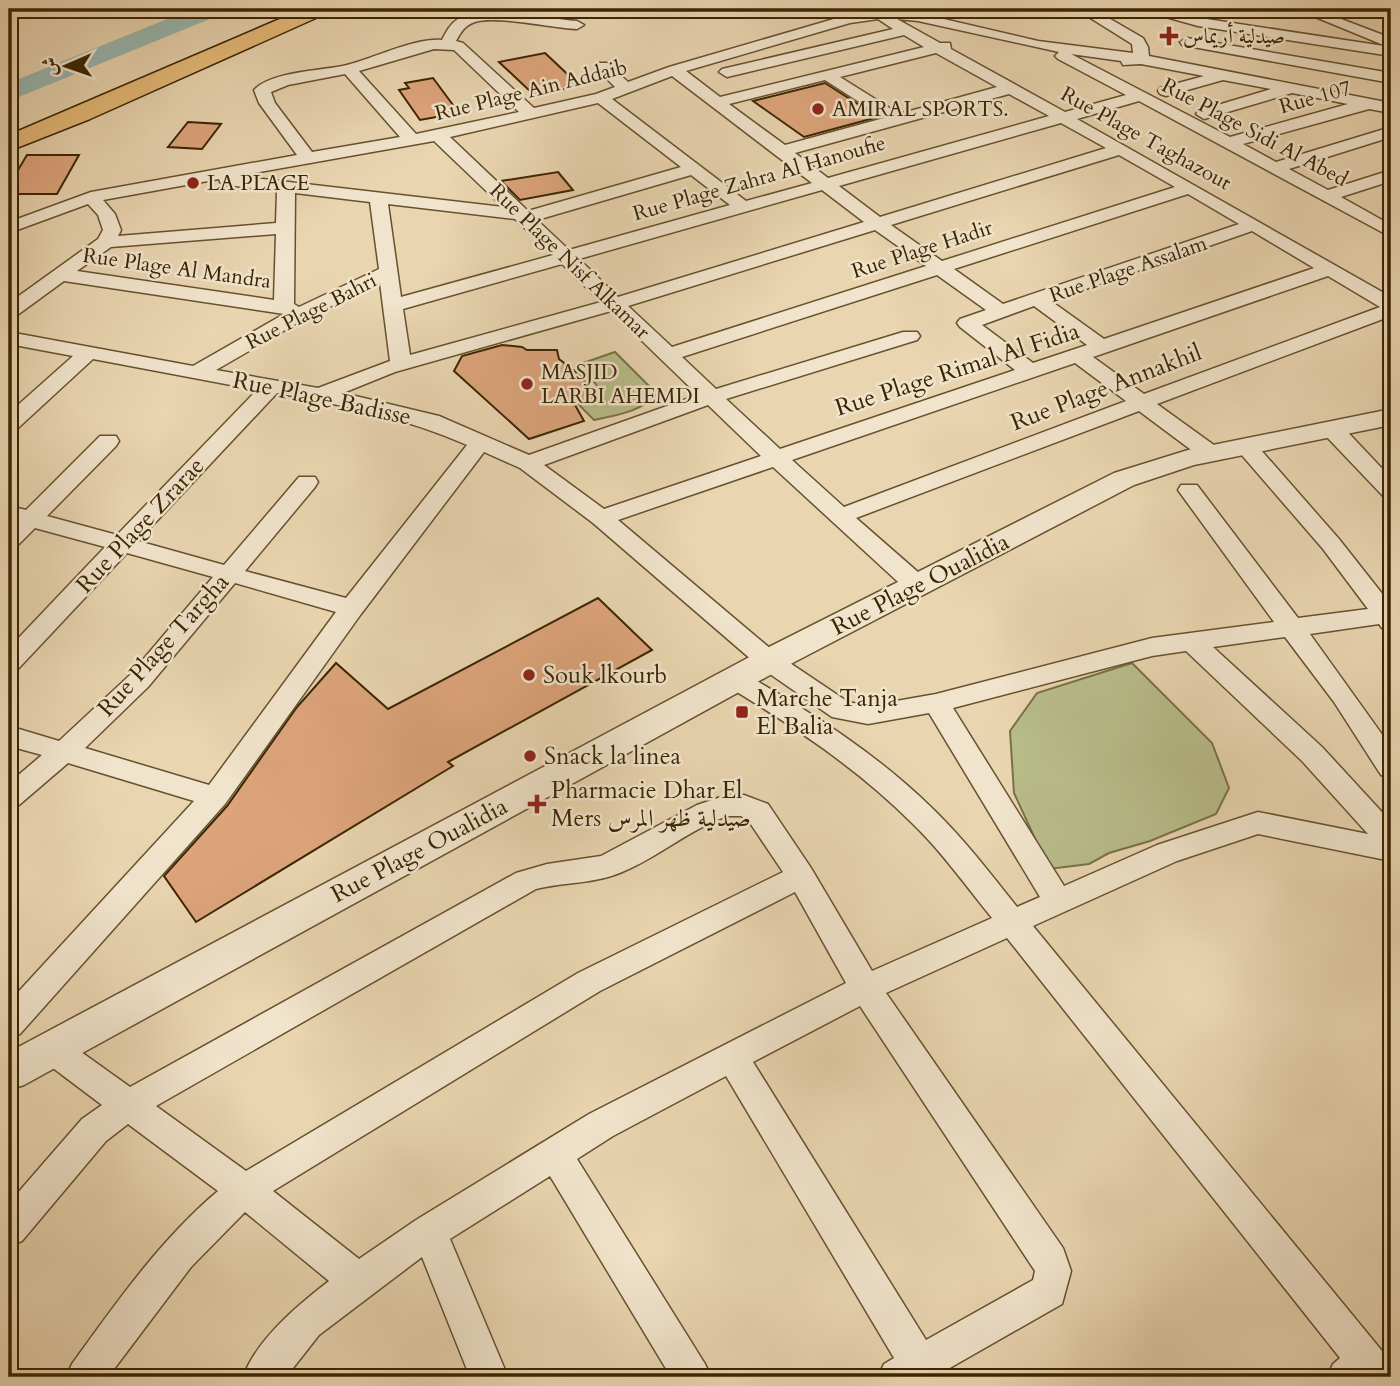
<svg xmlns="http://www.w3.org/2000/svg" width="1400" height="1386" viewBox="0 0 1400 1386" font-family="Cardo,Amiri,serif">
<style>
.green{fill:#b8bd8a;stroke:#797146;stroke-width:2}
.lines{fill:none;stroke-linecap:round;stroke-linejoin:round}
.river{fill:#98b8b1;fill-rule:evenodd}
.building{fill:#dda47b;stroke:#3a2503;stroke-width:2}
.minor-casing{stroke:#66512e;stroke-width:3}
.tertiary-casing{stroke:#66512e;stroke-width:3}
.trunk-casing{stroke:#3a2503;stroke-width:3}
.minor{fill:#f1e4cc;fill-rule:evenodd}
.tertiary{fill:#f1e4cc;fill-rule:evenodd}
.trunk{fill:#e4ba78;fill-rule:evenodd}
.poi-dot{fill:#8f2418;stroke:#f1e4cc;stroke-width:2.5}
.labels{text-anchor:middle;stroke-width:5;stroke-linejoin:round;paint-order:stroke}
.far-poi-label{font-size:21px;fill:#3a2503;stroke:#f1e4cc;text-anchor:start}
.far-street-label{font-size:21px;fill:#3a2503;stroke:#f1e4cc}
.street-label{font-size:24px;fill:#3a2503;stroke:#f1e4cc}
.poi-label{font-size:24px;fill:#3a2503;stroke:#f1e4cc;text-anchor:start}
</style>
<rect width="100%" height="100%" fill="#e9d5b0"/>
<filter id="stains"><feTurbulence type="fractalNoise" baseFrequency=".00286" numOctaves="4"/><feColorMatrix values="0 0 0 0 .2 0 0 0 0 .09 0 0 0 0 .02 0 0 0 .5 -.17"/></filter>
<radialGradient id="worn" r=".72"><stop offset=".6" stop-color="#630" stop-opacity="0"/><stop offset="1" stop-color="#630" stop-opacity=".3"/></radialGradient>
<path class="green" d="M615,352L657,394C641,412 616,415 594,420L580,406L604,398C599,383 587,378 580,364Z
M1132,663L1212,743L1229,788L1216,814L1150,841L1109,853L1089,864L1049,869L1014,793L1010,731L1037,693Z"/>
<g class="lines">
<path class="river" d="M192,9H225L222,14L9,101V83Z"/>
</g>
<path class="building" d="M545,53L580,86L534,95L499,62Z
M433,78L459,113L420,120L399,90L409,88L405,83Z
M825,83L878,117L804,137L753,101Z
M188,122L221,124L202,149L168,147Z
M27,155H79L57,194H9V185Z
M558,172L573,190L520,200L501,181Z
M502,345L522,347L527,350H557L559,359L576,372L597,395L575,405L584,421L529,439L454,371L462,356Z
M598,598L652,650L448,762L453,766L196,922L164,876L227,806L297,707L336,663L388,709Z"/>
<g class="lines">
<defs>
<path id="minor" d="M1076,9H1093L1143,38L1148,47L1149,56L1391,103V113L1369,109L1243,144L1276,162L1391,127V137L1289,169L1328,190L1391,170V181L1341,197L1391,225V237L1139,101L1077,119L1391,297V316L1157,404L1218,448L1221,453L1218,458H1202L1139,411L856,518L927,580L930,586L927,592L918,594L909,592L773,467L618,520L778,655L848,702L868,706L936,694L1152,638L1274,622L1178,490L1181,485H1197L1298,618L1368,609L1323,549L1234,446L1237,441H1253L1339,539L1391,605V630L1382,628L1379,624L1310,634L1391,747V778L1381,775L1334,702L1285,637L1213,647L1322,747L1391,822V861L1258,834L1177,861L1033,926L1391,1362V1377H1327L1333,1364L1340,1358L1007,938L886,993L1063,1248L1071,1271L1062,1304L934,1377H878L884,1364L894,1358L726,1076L613,1136L577,1159L705,1364L711,1377H671L550,1176L450,1239L508,1377H470L422,1257L319,1335L286,1377H243C257,1339 298,1305 329,1281L245,1212L191,1267L108,1377H66L72,1364C116,1303 160,1240 218,1191L128,1124L106,1141L22,1241L9,1246V1203L82,1119L102,1105L41,1059L36,1049L41,1039L52,1035L63,1039L130,1087L516,873L547,864L601,856L697,805L727,795H744L768,804L811,868L872,971L992,918C966,886 942,852 912,823C857,768 793,726 727,686L723,680L727,674L736,671L745,674C812,713 877,754 933,809C964,839 990,873 1017,907L1040,897L929,713L868,724L832,717L760,667L593,523L520,468L484,452L361,614L225,804L20,1034L9,1037V1002L194,801L68,763L19,805L9,808V783L42,755L9,746V726L59,741L130,675L213,577L127,553L18,669L9,672V648L105,547L35,528L17,546L9,548V528L15,522L9,520V506L26,510L100,436H116L119,441L116,446L47,516L117,535L257,390L93,359L17,429L9,430V413L73,356L9,344V332L193,366L284,314L64,281L16,316L9,318V303L98,239L103,230L98,215L88,204L9,233V222L91,192L297,155L259,103L254,90C271,71 323,71 347,65C375,58 414,38 442,40C446,32 450,24 458,19C485,1 546,19 577,21L584,25L577,29C552,28 496,15 475,22C465,25 461,32 456,41L463,43L534,108L596,94L615,87L594,66L597,63H607L628,82L669,67L844,16L885,10L918,13L1038,41L1133,53L1132,44ZM878,19L893,29L722,69L719,72L727,77L904,35L924,47L720,97L686,71L850,23ZM897,19L918,21L1059,52L1055,56L1058,59L1126,95L1065,112L951,49L950,43H940ZM434,49L454,50L519,112L416,134L359,71ZM936,53L997,87L899,114L840,77ZM1071,54L1121,61L1123,65L1141,64L1204,76L1160,88L1158,91L1160,94L1166,96L1223,80L1271,89L1198,111L1196,114L1204,119L1292,93L1348,104L1230,137ZM345,74L400,137L312,152L275,103L271,92L288,85ZM672,76L812,183L746,201L612,99ZM825,80L884,118L785,145L729,104ZM1009,94L1049,116L828,178L795,153ZM598,103L681,167L528,211L450,137ZM1061,123L1106,148L880,217L839,186ZM434,141L503,207L237,176ZM1119,155L1175,187L942,261L891,225ZM691,175L730,205L569,250L537,220ZM219,179L221,184L227,185L277,191L276,223L118,236L121,230L115,214L103,200ZM822,190L864,222L618,297L579,259ZM295,193L370,202L379,269L299,307L294,304ZM1188,194L1239,224L1003,304L954,269ZM388,204L515,219L553,255L401,297ZM875,230L926,266L672,347L628,306ZM1252,231L1314,268L1104,339L1051,301ZM276,234L274,300L77,271L111,247ZM562,264L601,302L410,355L403,309ZM937,275L986,310L960,319L957,323L960,327L1015,370L780,449L726,399L917,340L920,336L917,332H903L716,389L682,357ZM1328,276L1380,307L1144,394L1093,357ZM380,283L390,361L318,388L216,370L306,318ZM1034,306L1087,345L1033,363L982,325ZM611,311L698,395L529,455L439,416L343,393L395,372ZM1075,363L1126,401L844,507L792,460ZM277,393C346,406 403,417 467,445L346,598L245,571L315,487L318,482L315,477H299L224,565L138,541ZM708,405L761,456L604,509L544,465ZM235,583L336,612L209,785L85,748L148,687ZM1186,651L1302,761L1368,834L1258,812L1157,845L1064,886L953,708L1152,656ZM728,816H741L748,820L783,872L578,973L246,1171L156,1106L536,889C565,882 594,884 622,872C659,857 689,829 728,816ZM795,892L846,983L589,1114L416,1220L359,1259L273,1191L600,991ZM860,1006L1035,1271L1033,1280L926,1340L753,1062Z
M1146,9H1168L1200,18L1391,47V56L1198,26L1148,12Z
M1296,9H1315L1391,38V44H1381Z
M1368,9H1391V18L1370,12Z
M1187,38L1391,73V83L1182,45L1180,42Z
M1332,423L1340,424L1391,478V498L1383,496L1324,434L1321,429L1324,424Z"/>
<path id="tertiary" d="M1391,409V425L1194,465L1134,485L781,669L24,1085L9,1090V1052L757,653L1114,473L1188,450Z"/>
<path id="trunk" d="M303,9H331L327,13L90,119L9,151V135Z"/>
</defs>
<use href="#minor" class="minor-casing"/>
<use href="#tertiary" class="tertiary-casing"/>
<use href="#trunk" class="trunk-casing"/>
<use href="#minor" class="minor"/>
<use href="#tertiary" class="tertiary"/>
<use href="#trunk" class="trunk"/>
</g>
<g class="poi-dot">
<path d="M1165.5 25.5h7v7h7v7h-7v7h-7v-7h-7v-7h7z"/>
<circle cx="818" cy="109" r="7"/>
<circle cx="193" cy="183" r="7"/>
<circle cx="527" cy="384" r="7"/>
<circle cx="529" cy="675" r="7"/>
<rect x="735" y="705" width="14" height="14" rx="3.5"/>
<circle cx="530" cy="756" r="7"/>
<path d="M533.5 793.5h7v7h7v7h-7v7h-7v-7h-7v-7h7z"/>
</g>
<g class="labels">
<g class="far-poi-label">
<text x="1183" y="43">صيدلية أريماس</text>
<text x="832" y="116">AMIRAL SPORTS.</text>
<text x="207" y="190">LA PLACE</text>
<text x="541" y="379">MASJID<tspan x="541" dy="24">LARBI AHEMDI</tspan></text>
</g>
<g class="far-street-label">
<text transform="translate(531 90) rotate(-14)" y="7">Rue Plage Ain Addaib</text>
<text transform="translate(1315 97) rotate(-16)" y="7">Rue 107</text>
<text transform="translate(1255 132) rotate(28)" y="7">Rue Plage Sidi Al Abed</text>
<text transform="translate(1146 138) rotate(29)" y="7">Rue Plage Taghazout</text>
<text transform="translate(759 178) rotate(-16)" y="7">Rue Plage Zahra Al Hanoufie</text>
<text transform="translate(922 249) rotate(-18)" y="7">Rue Plage Hadir</text>
<text transform="translate(570 261) rotate(44)" y="7">Rue Plage Nisf Alkamar</text>
<text transform="translate(177 268) rotate(8)" y="7">Rue Plage Al Mandra</text>
<text transform="translate(1128 269) rotate(-19)" y="7">Rue Plage Assalam</text>
<text transform="translate(311 311) rotate(-27)" y="7">Rue Plage Bahri</text>
</g>
<g class="street-label">
<text transform="translate(957 369) rotate(-18)" y="8">Rue Plage Rimal Al Fidia</text>
<text transform="translate(1106 387) rotate(-21)" y="8">Rue Plage Annakhil</text>
<text transform="translate(322 398) rotate(12)" y="8">Rue Plage Badisse</text>
<text transform="translate(140 525) rotate(-47)" y="8">Rue Plage Zrarae</text>
<text transform="translate(920 584) rotate(-27)" y="8">Rue Plage Oualidia</text>
<text transform="translate(163 645) rotate(-48)" y="8">Rue Plage Targha</text>
<text transform="translate(419 850) rotate(-28)" y="8">Rue Plage Oualidia</text>
</g>
<g class="poi-label">
<text x="543" y="683">Souk lkourb</text>
<text x="756" y="706">Marche Tanja<tspan x="756" dy="28">El Balia</tspan></text>
<text x="544" y="764">Snack la linea</text>
<text x="551" y="798">Pharmacie Dhar El<tspan x="551" dy="28">Mers صيدلية ظهر المرس</tspan></text>
</g>
</g>
<rect width="1400" height="1386" fill="none" stroke="#e9d5b0" stroke-width="35"/>
<rect x="10" y="10" width="1379" height="1365" fill="none" stroke="#3a2503" stroke-width="3.5"/>
<rect x="18" y="18" width="1365" height="1351" fill="none" stroke="#3a2503" stroke-width="2"/>
<g transform="translate(66 66) rotate(268)" stroke="#f1e4cc" stroke-width="5" paint-order="stroke">
<path d="M0-5L12 26L0 18L-12 26Z" fill="#3a2503"/>
<text y="-10" font-size="19" font-weight="bold" text-anchor="middle" fill="#3a2503">ش</text>
</g>
<rect width="100%" height="100%" filter="url(#stains)"/>
<rect width="100%" height="100%" fill="url(#worn)"/>
</svg>
